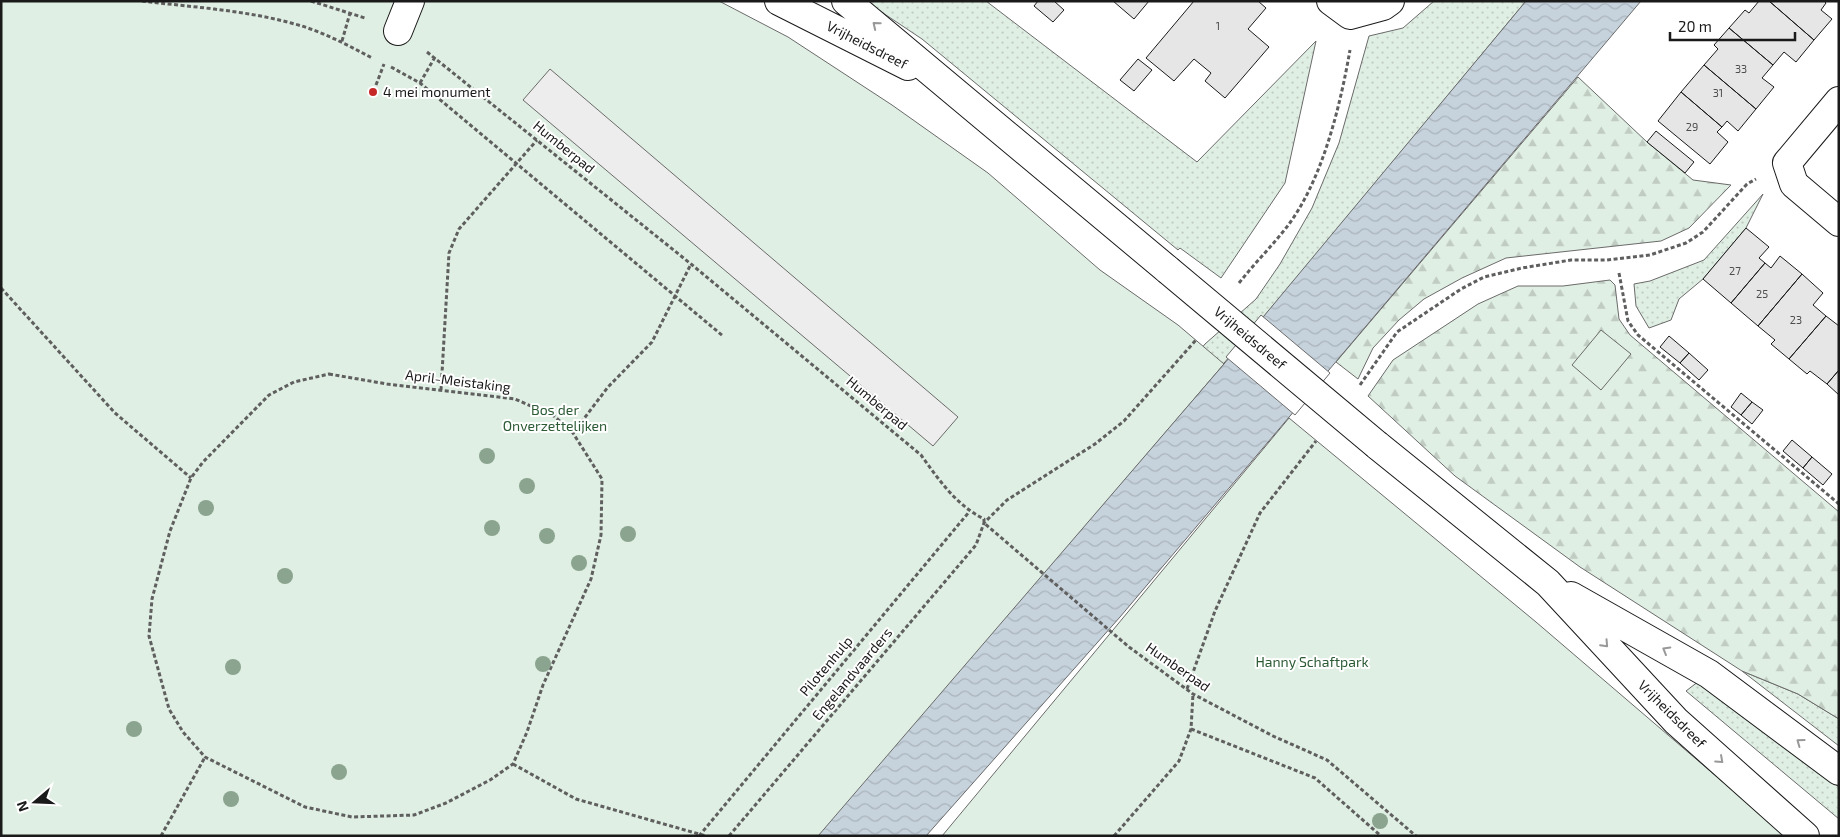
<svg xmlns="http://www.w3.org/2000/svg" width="1840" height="837" viewBox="0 0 1840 837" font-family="'Exo 2',sans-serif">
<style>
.grass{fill:url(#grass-dots);stroke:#6a6a6a}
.forest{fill:url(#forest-firs);stroke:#6a6a6a}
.park{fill:#e0efe3;stroke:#6a6a6a}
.parking{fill:#ededed;stroke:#6a6a6a}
.water{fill:url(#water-waves);stroke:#6a6a6a}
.pier{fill:#fff;stroke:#6a6a6a}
.building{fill:#e6e6e6;stroke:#1a1a1a}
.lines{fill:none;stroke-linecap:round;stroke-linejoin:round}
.minor-casing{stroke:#1a1a1a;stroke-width:30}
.secondary-casing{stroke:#1a1a1a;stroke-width:30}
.path{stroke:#5f5f5f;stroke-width:3;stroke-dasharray:4 2.5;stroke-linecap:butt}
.minor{stroke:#fff;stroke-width:28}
.secondary{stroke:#fff;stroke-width:28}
.secondary-bridge-casing{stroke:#1a1a1a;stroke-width:30;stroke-linecap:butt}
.secondary-bridge{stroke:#fff;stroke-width:28}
.tree{fill:#8aa48f}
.oneway{stroke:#989898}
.poi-dot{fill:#c62828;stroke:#fff;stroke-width:2}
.labels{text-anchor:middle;stroke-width:4;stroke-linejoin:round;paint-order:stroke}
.number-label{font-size:11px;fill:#4d4d4d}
.street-label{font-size:14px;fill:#1a1a1a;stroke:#fff}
.poi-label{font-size:14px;fill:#1a1a1a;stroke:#fff;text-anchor:start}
.park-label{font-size:14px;fill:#2b5a34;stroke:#fff}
</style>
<defs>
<pattern id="grass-dots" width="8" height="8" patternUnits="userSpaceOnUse" patternTransform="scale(1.25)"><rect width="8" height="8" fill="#e0efe3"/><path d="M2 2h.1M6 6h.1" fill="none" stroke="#c0ccc2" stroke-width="1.8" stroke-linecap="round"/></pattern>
<pattern id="forest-firs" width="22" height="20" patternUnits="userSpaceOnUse" patternTransform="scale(1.25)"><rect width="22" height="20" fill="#e0efe3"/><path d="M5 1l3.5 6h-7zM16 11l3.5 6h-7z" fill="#c0ccc2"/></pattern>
<pattern id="water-waves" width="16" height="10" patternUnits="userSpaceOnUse" patternTransform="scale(1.25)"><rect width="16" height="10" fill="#c6d2dc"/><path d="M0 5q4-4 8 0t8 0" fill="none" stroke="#aab4bc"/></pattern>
</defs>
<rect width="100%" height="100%" fill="#fff"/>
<path class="grass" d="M865,1H986L1197,162L1316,41L1285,183L1221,278L1180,248L1178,250L922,39Z
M1434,1H1526L1289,287L1054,562L1153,408L1205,344L1256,299L1280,264L1312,208L1339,143L1369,36L1403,28Z
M1763,194L1746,228L1703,279L1679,299L1671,320L1649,328L1636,306L1634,284L1650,281L1704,260Z
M1742,671L1798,694L1839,719V746Z
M1699,681L1839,787V819L1686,691Z"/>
<path class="forest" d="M1578,77L1647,142L1693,180L1731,185L1689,228L1661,241L1506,258L1462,278L1424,299L1399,320L1373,348L1358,379L1336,362Z
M1610,280L1615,285L1619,319L1630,335L1839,512V719L1798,694L1742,671L1580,567L1455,476L1368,396L1393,360L1478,304L1518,286H1563Z"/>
<path class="park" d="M1,1H719L788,37L892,105L988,173L1100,270L1178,325L1224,364L820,836H1Z
M1601,330L1631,354L1601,390L1572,365Z
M1289,418L1536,622L1786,836H942Z"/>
<path class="parking" d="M550,69L958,417L933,446L523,100Z"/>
<path class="water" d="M1526,1H1641L1120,617L926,836H818L1224,364Z"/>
<path class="pier" d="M1261,315L1330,373L1295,415L1226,357Z"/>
<path class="building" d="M1038,1H1054L1064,10L1053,22L1034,6Z
M1113,1H1149L1134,19Z
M1194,1H1258L1266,8L1248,29L1269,47L1225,98L1205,81L1211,73L1194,59L1174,81L1146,58Z
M1759,1H1769L1814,40L1796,62L1784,52L1773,65L1729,28L1745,10L1749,13Z
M1769,1H1824L1826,3L1821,10L1832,19L1814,40Z
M1729,28L1773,65L1762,78L1774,87L1756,109L1704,65L1718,49L1714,45Z
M1138,59L1152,70L1134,91L1120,80Z
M1704,65L1756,109L1738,131L1727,121L1722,127L1681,92Z
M1681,92L1722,127L1717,132L1728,142L1710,164L1658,121Z
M1656,131L1694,162L1685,173L1647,142Z
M1746,228L1769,247L1759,258L1765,263L1731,303L1703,279Z
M1780,256L1802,274L1758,326L1731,303L1765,263L1771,268Z
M1802,274L1823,293L1813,305L1826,316L1789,359L1771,344L1775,340L1758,326Z
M1826,316L1839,326V370L1827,384L1810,371L1807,374L1789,359Z
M1669,336L1689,353L1680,363L1660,347Z
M1689,353L1708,370L1699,380L1680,363Z
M1839,370V395L1827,384Z
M1741,393L1752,402L1741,415L1731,407Z
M1752,402L1763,410L1752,424L1741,415Z
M1792,440L1812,457L1803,468L1783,451Z
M1812,457L1832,474L1823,485L1803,468Z"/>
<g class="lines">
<defs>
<path id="minor" d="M1331,1L1350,15L1383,6L1390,1
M398,31L410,1
M1839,101L1787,163L1794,184L1839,222"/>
<path id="secondary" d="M779,1L908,66
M846,1L1168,270
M1377,445L1548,583L1676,721L1805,836
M1571,596L1709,674L1839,771"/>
</defs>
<use href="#minor" class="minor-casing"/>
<use href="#secondary" class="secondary-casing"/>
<path class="path" d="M142,1C191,7 243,10 291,23C319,30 346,44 372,58
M311,1L365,18
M342,41L350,13
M427,52L691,264L921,455C939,480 956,505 984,519V523L1129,647L1193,694L1273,736L1327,760L1416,836
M391,67L420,83L723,336
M420,83L435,57
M376,85L384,64
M1619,273L1628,321L1638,335L1839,504
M1239,283C1254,264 1271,247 1286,228C1322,182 1340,107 1350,50
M1,288L115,413L191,478
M329,374L387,384L515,399L554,416L573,433L602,479L601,535L591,579L543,685L527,732L513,764L490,780L446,803L414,815L352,817L305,807L205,757L183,732L169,709L149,636L152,599L170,531L191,478L203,462L269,395L294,382Z
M1360,385L1397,332L1461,289L1484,277L1522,268L1571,260H1607L1650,255L1686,243L1703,232L1747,184L1756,179
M441,390L449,253L459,229L537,140
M573,433L608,387L652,342L691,264
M1187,689L1215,611L1260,513L1316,441
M1191,729L1315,778L1381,836
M513,764L576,799L706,836
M161,836L205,757
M699,836L969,512
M729,836L976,545L984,523L1007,500L1095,444L1124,421L1196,340
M1114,836L1179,761L1191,729L1193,694"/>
<use href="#minor" class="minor"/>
<use href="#secondary" class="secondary"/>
<defs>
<path id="secondary-bridge" d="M1168,270L1377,445"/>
</defs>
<use href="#secondary-bridge" class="secondary-bridge-casing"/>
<use href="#secondary-bridge" class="secondary-bridge"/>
</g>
<g class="tree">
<circle cx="487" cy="456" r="8"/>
<circle cx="527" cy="486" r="8"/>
<circle cx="206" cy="508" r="8"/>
<circle cx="492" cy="528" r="8"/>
<circle cx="628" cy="534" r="8"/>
<circle cx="547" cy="536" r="8"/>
<circle cx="579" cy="563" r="8"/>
<circle cx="285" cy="576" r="8"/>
<circle cx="543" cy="664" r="8"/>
<circle cx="233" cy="667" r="8"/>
<circle cx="134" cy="729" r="8"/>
<circle cx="339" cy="772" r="8"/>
<circle cx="231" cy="799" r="8"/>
<circle cx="1380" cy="821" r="8"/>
</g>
<defs><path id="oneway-chevron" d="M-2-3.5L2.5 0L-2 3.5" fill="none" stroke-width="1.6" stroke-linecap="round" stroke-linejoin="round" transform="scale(1.25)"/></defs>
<g class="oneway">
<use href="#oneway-chevron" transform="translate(876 25) rotate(-141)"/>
<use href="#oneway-chevron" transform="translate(1605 644) rotate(47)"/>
<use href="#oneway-chevron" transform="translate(1666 650) rotate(-150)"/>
<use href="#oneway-chevron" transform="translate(1800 742) rotate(-144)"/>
<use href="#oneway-chevron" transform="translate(1720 760) rotate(42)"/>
</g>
<circle class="poi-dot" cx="373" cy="92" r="5"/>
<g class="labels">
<g class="number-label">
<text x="1218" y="30">1</text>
<text x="1741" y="73">33</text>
<text x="1718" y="97">31</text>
<text x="1692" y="131">29</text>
<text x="1735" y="275">27</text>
<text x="1762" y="298">25</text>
<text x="1796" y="324">23</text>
</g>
<g class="street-label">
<text transform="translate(867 45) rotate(27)" y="5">Vrijheidsdreef</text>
<text transform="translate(564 147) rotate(39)" y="5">Humberpad</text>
<text transform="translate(1250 338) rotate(40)" y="5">Vrijheidsdreef</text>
<text transform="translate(458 381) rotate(7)" y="5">April-Meistaking</text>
<text transform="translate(877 403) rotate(40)" y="5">Humberpad</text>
<text transform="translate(826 666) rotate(-50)" y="5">Pilotenhulp</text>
<text transform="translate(1178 667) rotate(35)" y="5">Humberpad</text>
<text transform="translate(852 674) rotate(-50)" y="5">Engelandvaarders</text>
<text transform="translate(1672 714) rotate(45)" y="5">Vrijheidsdreef</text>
</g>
<g class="poi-label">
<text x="383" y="97">4 mei monument</text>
</g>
<g class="park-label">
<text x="555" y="415">Bos der<tspan x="555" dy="16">Onverzettelijken</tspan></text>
<text x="1312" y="667">Hanny Schaftpark</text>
</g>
</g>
<rect width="1840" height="837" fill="none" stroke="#1a1a1a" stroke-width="5"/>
<g transform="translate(35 802) rotate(251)" stroke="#ffffff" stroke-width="4" paint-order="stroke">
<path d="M0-4L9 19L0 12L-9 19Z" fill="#1a1a1a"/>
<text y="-8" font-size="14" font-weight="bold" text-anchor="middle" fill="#1a1a1a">N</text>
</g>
<path d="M1670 32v8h125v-8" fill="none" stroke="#1a1a1a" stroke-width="2.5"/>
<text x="1678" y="32" font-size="15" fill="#1a1a1a" stroke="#ffffff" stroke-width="4" paint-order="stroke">20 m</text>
</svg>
